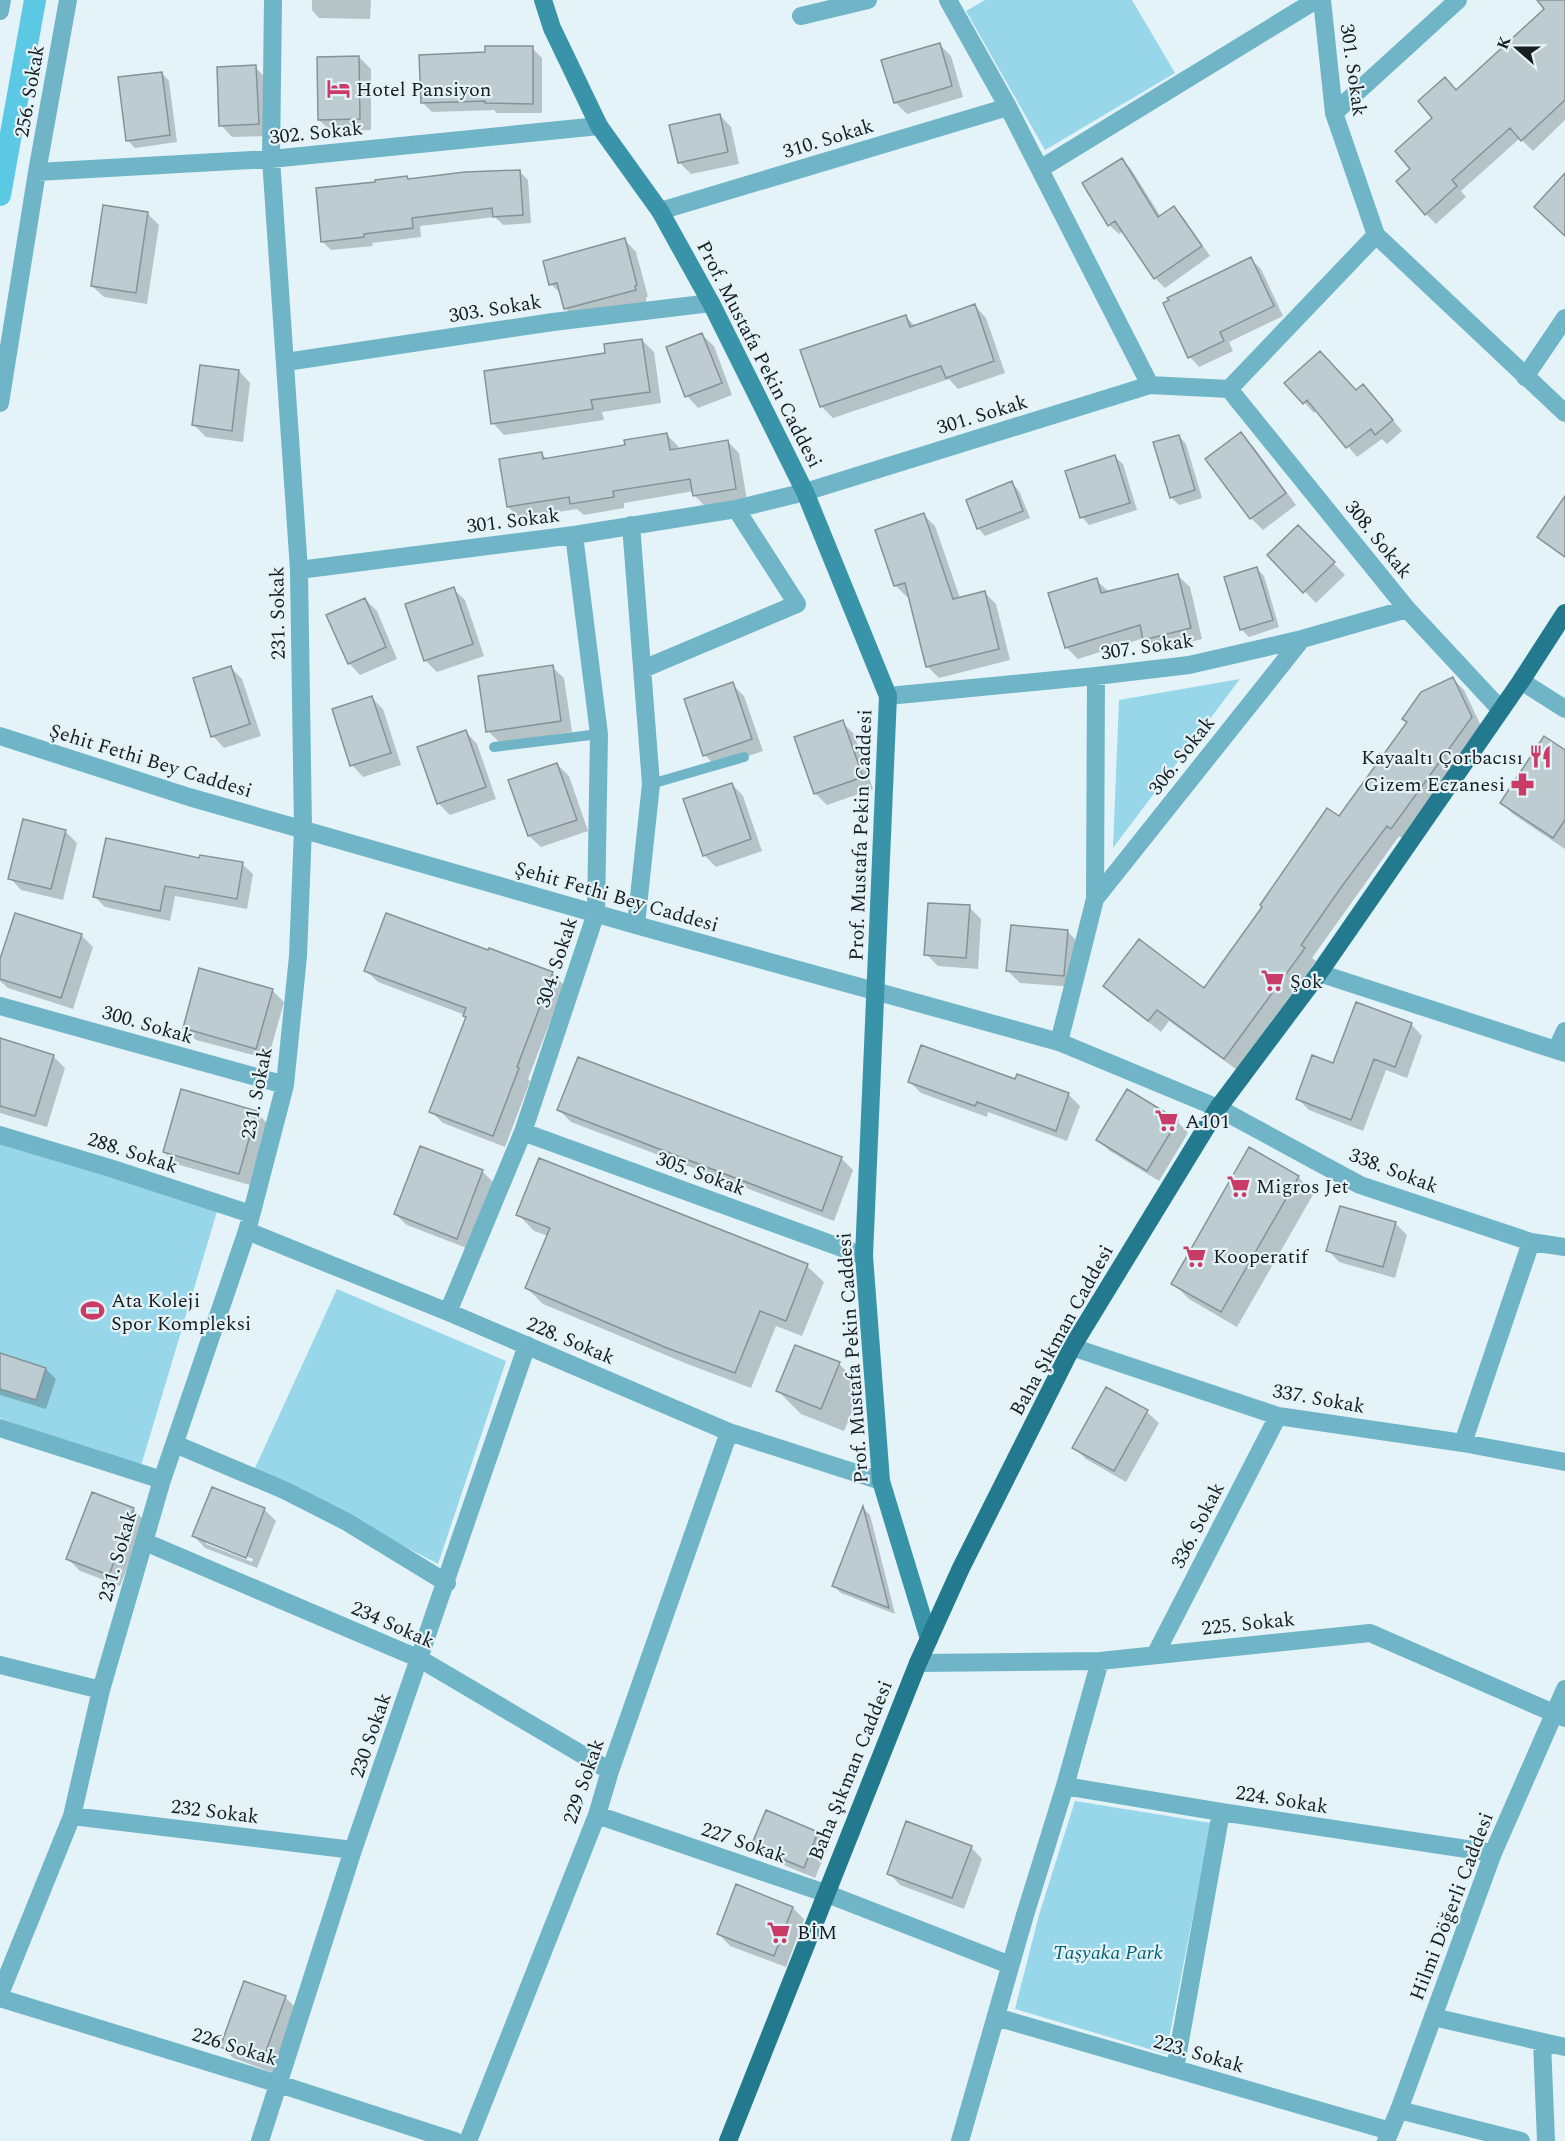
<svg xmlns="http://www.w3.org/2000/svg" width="1565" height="2141" viewBox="0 0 1565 2141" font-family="Spectral,serif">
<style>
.green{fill:#97d7e9}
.shadow{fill:#0003;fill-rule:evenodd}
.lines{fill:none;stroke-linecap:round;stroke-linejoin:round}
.canal{stroke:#5bc9e4;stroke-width:22}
.building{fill:#bdccd1;stroke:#859398;stroke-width:1.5}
.service{stroke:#70b5c7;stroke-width:10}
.minor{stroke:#70b5c7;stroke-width:18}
.tertiary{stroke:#70b5c7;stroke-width:18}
.secondary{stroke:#3994aa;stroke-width:18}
.primary{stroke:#237a8e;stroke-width:18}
.labels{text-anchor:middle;stroke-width:4.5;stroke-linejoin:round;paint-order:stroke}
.street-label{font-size:20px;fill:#191e20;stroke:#e3f3f8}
.poi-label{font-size:20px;fill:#191e20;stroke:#e3f3f8;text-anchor:start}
.park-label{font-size:20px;font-style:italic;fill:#006274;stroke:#e3f3f8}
</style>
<rect width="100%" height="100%" fill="#e3f3f8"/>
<path class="green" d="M985,0H1132L1175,73L1045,150L966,11Z
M1240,679L1113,848L1119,700Z
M0,1142L219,1205L140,1469L0,1418Z
M337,1289L506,1361L438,1564L255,1468Z
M1075,1801L1211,1823L1166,2054L1015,2009L1039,1915Z"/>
<path class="shadow" d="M312,0H371L370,19L319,18L312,10Z
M1539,0H1565V120L1533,151L1520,138L1461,191L1466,197L1436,224L1426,214L1412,169L1435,118L1457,92L1546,9Z
M939,44L951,56L963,97L907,114L895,102Z
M532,48L542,58V113H497L494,110L432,112L422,102L487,54Z
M359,57L371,69V130L331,131L319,120Z
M255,67L267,79L270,136L232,137L221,125Z
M162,73L169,81L177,142L135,148L127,140Z
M720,115L731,127L739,164L691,174L679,162Z
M1122,159L1131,169L1161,217L1174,208L1183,217L1210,256L1165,288L1155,278L1123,231L1119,234L1109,225Z
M519,171L528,180L531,223L503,225L495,217L420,226L421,237L372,243L373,246L331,250L322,241L377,183L407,177L409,180Z
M148,214L159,225L147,304L104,297L92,286Z
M625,240L636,252L648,297H646V302L577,320L566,309L562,295L551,284Z
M1251,259L1261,269L1283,316L1229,342L1233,351L1199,367L1190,357Z
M975,306L986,318L1005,373L958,389L949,379L833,418L821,406L906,317L916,327Z
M702,335L714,346L732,395L698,408L687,396Z
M642,340L654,352L661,403L602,412L604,420L504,435L493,423L607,354Z
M239,371L250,383L243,442L206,437L194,425Z
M1286,383L1356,392L1373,396L1402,431L1387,444L1382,439L1357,457L1317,410L1314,413Z
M666,434L678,446L679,450L728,442L739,453L747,500L706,507L694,495V491L624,503V508L584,515L577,509L520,518L508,507L542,454L548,460L626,446Z
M1241,434L1253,446L1296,505L1263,530L1251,518L1208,459Z
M1179,436L1186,444L1202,498L1179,505L1171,497Z
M1115,457L1123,464L1137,510L1089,525L1082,517Z
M1012,483L1019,491L1030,518L985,536L978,528Z
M923,514L935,526L960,598L984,592L996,604L1010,660L939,678L927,666L910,596L907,597L896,586L877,530Z
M1298,527L1345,575L1316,603L1269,555Z
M1257,569L1264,576L1279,627L1249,637L1241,629Z
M1178,576L1190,587L1202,639L1156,651L1144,638L1078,659L1066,647L1096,580L1108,591Z
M453,589L465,600L484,656L437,672L425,660Z
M365,599L377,611L397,659L360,675L349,663Z
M552,667L564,678L572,732L500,743L488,731Z
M231,668L242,679L261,736L224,748L213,736Z
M1452,678L1464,690L1483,730L1403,839L1399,836L1312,958L1316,961L1236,1069L1169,1021L1161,1032L1116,997L1105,986L1204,990Z
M732,684L744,696L763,751L716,767L705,755Z
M372,698L383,709L401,765L363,777L352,765Z
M842,722L854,734L873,789L827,805L815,793Z
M466,732L477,744L496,799L450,815L438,803Z
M1565,752V849L1513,814L1502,803Z
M557,764L569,776L588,831L541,847L529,836Z
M732,784L743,796L762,851L716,867L704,855Z
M65,831L77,843L63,900L21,890L10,878Z
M200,860L242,864L253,874L247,909L175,896L170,921L105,907L94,896Z
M969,907L981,919L978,969L938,966L926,954Z
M1067,931L1079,943L1075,987L1020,983L1008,971Z
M81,935L93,947L73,1009L8,988L0,981V964Z
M366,971L552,973L564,985L528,1079L530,1081L505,1147L443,1123L431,1111L467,1018L465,1015L378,982Z
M272,990L284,1002L268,1059L196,1040L184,1028Z
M1411,1024L1422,1036L1407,1078L1386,1070L1363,1131L1309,1110L1298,1099L1334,1064Z
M0,1040L53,1056L65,1068L47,1127L0,1113Z
M579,1059L842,1159L853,1170L834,1221L571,1122L559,1110Z
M1016,1080L1068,1094L1080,1106L1067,1141L988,1112L987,1117L921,1093L909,1081Z
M256,1112L268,1124L250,1185L176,1164L164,1152Z
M1177,1121L1188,1133L1159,1181L1110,1151L1098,1140Z
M421,1148L483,1172L494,1183L469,1249L407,1225L395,1214Z
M540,1160L807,1266L824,1282L802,1336L776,1326L751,1388L685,1363L543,1304L527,1288L548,1236L534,1231L518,1214Z
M1298,1177L1314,1193L1237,1327L1189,1299L1173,1283Z
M1395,1223L1407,1235L1395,1278L1339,1262L1328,1250Z
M0,1355L46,1369L56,1379L46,1409L0,1395Z
M839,1364L862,1387L844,1431L801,1414L777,1390Z
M1147,1412L1159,1423L1126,1482L1086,1459L1074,1447Z
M133,1509L145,1521L120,1586L80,1571L68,1559Z
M264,1509L276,1521L257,1568L205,1548L194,1536ZM206,1540L253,1559L252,1562L206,1544Z
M864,1509L870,1515L895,1614L841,1593L833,1585Z
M817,1833L829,1845L815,1878L764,1857L753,1846Z
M971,1847L982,1859L964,1909L900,1885L889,1873Z
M793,1908L804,1919L786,1967L730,1946L719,1934Z
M285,1997L297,2009L274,2073L233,2058L222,2046Z"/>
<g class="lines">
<path class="canal" d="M0,195L35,0"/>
</g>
<path class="building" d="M1537,0H1565V100L1521,141L1510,128L1452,180L1457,186L1425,215L1396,181L1410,169L1395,151L1432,118L1418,101L1445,77L1456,90L1544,9Z
M940,43L952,86L894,103L881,60Z
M485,46H533V104L485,103V101L421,103L419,55L485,52Z
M359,56L360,119L318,120L317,57Z
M256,65L259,124L219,126L217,67Z
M162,72L170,135L126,141L118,77Z
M720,114L728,152L678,163L669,125Z
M1122,158L1158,217L1174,206L1202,246L1154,279L1115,221L1108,226L1082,183Z
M520,170L523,215L493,217L492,208L412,218L413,228L364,234V237L321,242L316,188L375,182V180L407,176L408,179L465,172Z
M1565,173V236L1534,207Z
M103,205L148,212L136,293L91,286Z
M625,238L637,285L635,286L636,290L564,309L557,283L549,285L543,261Z
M1251,257L1274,306L1220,332L1224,341L1188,358L1163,303L1169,300L1167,298Z
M975,304L994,361L946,378L941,366L820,407L800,350L906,315L910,327Z
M702,333L722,383L685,397L666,347Z
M642,339L650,392L591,400L593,409L491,424L484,371L605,353L604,344Z
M1320,351L1356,390L1363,384L1393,420L1375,435L1371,429L1346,448L1307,400L1303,404L1284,383Z
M200,365L239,370L232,431L192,425Z
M1241,432L1286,493L1250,519L1205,459Z
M667,433L670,450L728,440L736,489L693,496L690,479L613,491L614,497L570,504L569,497L507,507L499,459L542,452L543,459L625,445L624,440Z
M1179,435L1195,490L1170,498L1153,442Z
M1115,455L1130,503L1080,518L1065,471Z
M1012,481L1023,511L977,529L966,500Z
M1565,496V557L1537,537Z
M924,513L953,599L985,591L999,649L926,667L905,583L894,586L875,530Z
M1298,525L1335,562L1303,593L1267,555Z
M1257,567L1273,620L1240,630L1224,577Z
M1178,574L1191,628L1143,640L1140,625L1065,648L1048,593L1097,578L1101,593Z
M454,587L473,644L424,661L405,604Z
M365,598L386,647L348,664L326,615Z
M553,665L561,721L486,732L478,676Z
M231,666L250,724L211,737L193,678Z
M1453,677L1472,717L1391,829L1387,826L1342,886L1301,945L1305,948L1224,1059L1157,1010L1148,1021L1103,986L1139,939L1204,988L1262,907L1260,905L1327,808L1339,816L1407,722L1402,719L1421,692Z
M733,682L752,739L703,756L684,699Z
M372,696L391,753L350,766L332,709Z
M843,720L863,777L814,794L794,737Z
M466,730L486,787L437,804L417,747Z
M1544,736L1565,750V820L1553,838L1500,803Z
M557,763L577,820L528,836L508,780Z
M732,783L751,839L703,856L683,799Z
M23,819L66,830L51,889L8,879Z
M106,838L199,858L200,855L243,862L237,899L165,886L160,911L93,897Z
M928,903L970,905L966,958L924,955Z
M15,913L82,934L61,998L0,979V959Z
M386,913L488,950L489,948L553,972L517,1067L519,1068L493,1136L429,1112L466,1017L463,1016L466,1008L364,971Z
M1011,925L1068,930L1064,976L1006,971Z
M199,968L273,989L256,1049L183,1028Z
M1356,1002L1412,1023L1395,1067L1374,1059L1351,1120L1296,1099L1312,1055L1333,1063Z
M0,1038L54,1055L35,1116L0,1106Z
M921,1045L1015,1079L1017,1074L1069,1093L1056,1131L977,1102L975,1106L908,1082Z
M578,1057L842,1157L822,1211L557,1110Z
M181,1089L257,1111L239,1174L163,1152Z
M1127,1089L1178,1120L1147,1171L1096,1140Z
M420,1146L483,1170L457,1239L394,1214Z
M1249,1147L1299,1176L1221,1312L1171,1284Z
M539,1158L808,1264L786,1321L760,1311L735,1373L667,1348L525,1288L550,1228L516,1215Z
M1340,1206L1396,1222L1383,1267L1326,1251Z
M795,1345L840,1362L821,1409L776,1391Z
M0,1353L46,1368L36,1400L0,1389Z
M1106,1387L1148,1410L1114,1471L1072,1448Z
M212,1487L265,1508L246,1558L192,1536Z
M92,1492L134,1508L109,1575L66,1559Z
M863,1506L889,1608L832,1586Z
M766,1810L818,1832L804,1868L751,1846Z
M906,1821L972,1846L952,1898L887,1874Z
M736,1884L793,1907L774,1956L717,1934Z
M244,1981L286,1996L262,2062L220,2047Z"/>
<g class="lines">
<path class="service" d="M494,747L599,734
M651,784L744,757"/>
<path class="minor" d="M948,0L1008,107L1150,385
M1322,0L1334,113L1376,235L1565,413
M0,11L2,0
M801,16L868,0
M1334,113L1458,0
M1040,169L1316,0
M37,172L271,159L599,126
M660,211L1008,107
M286,362L553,322L711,303
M1525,377L1565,318
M1229,389L1407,609L1501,710
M0,403L37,172L68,0
M631,525L651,784L636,925
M299,570L574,535L736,509L805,492L1150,385L1229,389L1376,235
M643,669L797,604L736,509
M1521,681L1565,709
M888,696L1096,676L1189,665L1302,639L1407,609
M1095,899L1302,639
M1319,973L1565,1053
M0,1006L285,1085
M1059,1042L1095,899L1096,676
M1556,1050L1565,1031
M1218,1108L1360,1185L1531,1242L1565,1247
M523,1132L864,1256
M0,1135L110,1168L251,1214
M247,1231L448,1312L729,1432L881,1481
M448,1312L523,1132L596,913L599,734L574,535
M1072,1347L1278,1416L1463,1443L1565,1462
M0,1428L162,1480
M1463,1443L1531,1242
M175,1444L284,1490L347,1522L447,1583
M145,1542L420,1659L610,1771
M1155,1655L1278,1416
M918,1663L1100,1661L1370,1633L1565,1718
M0,1665L101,1690
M1065,1786L1221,1812L1493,1853
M597,1815L825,1893L1010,1965
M72,1816L353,1850
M0,1994L72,1816L101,1690L162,1480L247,1231L285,1085L298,956L303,829L299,570L271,159L273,0
M0,1998L279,2084L455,2141
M996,2017L1390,2131
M1433,2017L1565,2047
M1542,2042L1546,2141
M1175,2069L1221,1812
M1399,2110L1521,2141
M260,2141L353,1850L527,1345
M468,2141L597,1815L610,1771L729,1432
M960,2141L1025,1915L1065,1786L1100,1661"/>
<path class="tertiary" d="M0,736L189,797L636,925L1059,1042L1218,1108
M1386,2141L1399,2110L1493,1853L1565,1689"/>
<path class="secondary" d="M543,0L552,28L599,126L660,211L711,303L805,492L888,696L864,1256L881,1481L929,1639"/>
<path class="primary" d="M728,2141L918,1663L961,1568L1072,1347L1218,1108L1319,973L1521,681L1565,613"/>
</g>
<defs>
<symbol id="hotel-bare" viewBox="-9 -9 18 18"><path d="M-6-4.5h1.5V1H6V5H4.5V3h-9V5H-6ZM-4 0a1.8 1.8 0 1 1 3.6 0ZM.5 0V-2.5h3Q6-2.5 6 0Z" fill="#ca3c68" stroke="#e3f3f8" stroke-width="2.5" paint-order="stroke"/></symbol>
<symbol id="restaurant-bare" viewBox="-9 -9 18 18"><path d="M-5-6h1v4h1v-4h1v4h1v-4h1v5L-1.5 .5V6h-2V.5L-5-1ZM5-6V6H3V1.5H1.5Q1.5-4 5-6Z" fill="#ca3c68" stroke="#e3f3f8" stroke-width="2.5" paint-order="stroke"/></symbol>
<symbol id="pharmacy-bare" viewBox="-9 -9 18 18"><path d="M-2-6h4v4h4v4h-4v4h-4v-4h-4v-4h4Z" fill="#ca3c68" stroke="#e3f3f8" stroke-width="2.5" paint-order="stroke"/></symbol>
<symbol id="supermarket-bare" viewBox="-9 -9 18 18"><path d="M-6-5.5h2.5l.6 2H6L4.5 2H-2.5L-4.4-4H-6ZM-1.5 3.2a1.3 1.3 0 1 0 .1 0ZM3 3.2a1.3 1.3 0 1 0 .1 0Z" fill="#ca3c68" stroke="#e3f3f8" stroke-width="2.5" paint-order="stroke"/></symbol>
<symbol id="stadium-bare" viewBox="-9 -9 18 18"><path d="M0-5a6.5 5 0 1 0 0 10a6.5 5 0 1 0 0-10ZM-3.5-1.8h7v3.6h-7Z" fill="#ca3c68" stroke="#e3f3f8" stroke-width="2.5" paint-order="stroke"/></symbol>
</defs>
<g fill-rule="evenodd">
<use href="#hotel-bare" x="322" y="72" width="33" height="33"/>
<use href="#restaurant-bare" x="1524" y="740" width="33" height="33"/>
<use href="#pharmacy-bare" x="1506" y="768" width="33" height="33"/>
<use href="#supermarket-bare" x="1256" y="964" width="33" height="33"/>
<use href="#supermarket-bare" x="1150" y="1104" width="33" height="33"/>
<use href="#supermarket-bare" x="1222" y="1170" width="33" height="33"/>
<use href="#supermarket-bare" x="1178" y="1240" width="33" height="33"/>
<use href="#stadium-bare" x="76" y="1294" width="33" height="33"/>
<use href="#supermarket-bare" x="762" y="1916" width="33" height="33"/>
</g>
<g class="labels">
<g class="street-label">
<text transform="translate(1354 70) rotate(82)" y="7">301. Sokak</text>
<text transform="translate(29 91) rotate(-80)" y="7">256. Sokak</text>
<text transform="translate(316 132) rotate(-6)" y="7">302. Sokak</text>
<text transform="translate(828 138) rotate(-17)" y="7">310. Sokak</text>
<text transform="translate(495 308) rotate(-9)" y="7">303. Sokak</text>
<text transform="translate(760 354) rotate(63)" y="7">Prof. Mustafa Pekin Caddesi</text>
<text transform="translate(982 414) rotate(-17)" y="7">301. Sokak</text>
<text transform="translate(513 520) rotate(-7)" y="7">301. Sokak</text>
<text transform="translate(1379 539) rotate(51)" y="7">308. Sokak</text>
<text transform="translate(277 613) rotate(-91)" y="7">231. Sokak</text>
<text transform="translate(1147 646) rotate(-8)" y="7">307. Sokak</text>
<text transform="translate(1181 755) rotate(-52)" y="7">306. Sokak</text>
<text transform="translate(151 760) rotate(17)" y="7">Şehit Fethi Bey Caddesi</text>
<text transform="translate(860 835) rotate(-88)" y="7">Prof. Mustafa Pekin Caddesi</text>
<text transform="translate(617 896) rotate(16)" y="7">Şehit Fethi Bey Caddesi</text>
<text transform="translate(556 962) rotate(-72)" y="7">304. Sokak</text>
<text transform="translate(148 1024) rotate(16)" y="7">300. Sokak</text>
<text transform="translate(256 1093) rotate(-79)" y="7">231. Sokak</text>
<text transform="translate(133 1152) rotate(18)" y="7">288. Sokak</text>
<text transform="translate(1394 1170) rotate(21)" y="7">338. Sokak</text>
<text transform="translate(701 1173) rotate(20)" y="7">305. Sokak</text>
<text transform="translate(1061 1330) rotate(-61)" y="7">Baha Şıkman Caddesi</text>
<text transform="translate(571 1340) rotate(23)" y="7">228. Sokak</text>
<text transform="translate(852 1358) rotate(-94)" y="7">Prof. Mustafa Pekin Caddesi</text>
<text transform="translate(1319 1398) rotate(10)" y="7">337. Sokak</text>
<text transform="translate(1197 1525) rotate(-63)" y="7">336. Sokak</text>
<text transform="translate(117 1556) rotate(-74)" y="7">231. Sokak</text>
<text transform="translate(1248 1623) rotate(-6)" y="7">225. Sokak</text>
<text transform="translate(393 1624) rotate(24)" y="7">234 Sokak</text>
<text transform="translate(370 1735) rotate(-71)" y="7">230 Sokak</text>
<text transform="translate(850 1770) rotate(-68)" y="7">Baha Şıkman Caddesi</text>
<text transform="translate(583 1781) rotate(-71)" y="7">229 Sokak</text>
<text transform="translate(1282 1799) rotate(9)" y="7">224. Sokak</text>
<text transform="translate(215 1811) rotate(7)" y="7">232 Sokak</text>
<text transform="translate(744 1842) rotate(19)" y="7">227 Sokak</text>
<text transform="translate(1451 1906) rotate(-69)" y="7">Hilmi Döğerli Caddesi</text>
<text transform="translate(235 2046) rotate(17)" y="7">226 Sokak</text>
<text transform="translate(1199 2053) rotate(16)" y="7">223. Sokak</text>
</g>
<g class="poi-label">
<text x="356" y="96">Hotel Pansiyon</text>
<text x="1523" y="764" text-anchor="end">Kayaaltı Çorbacısı</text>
<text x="1505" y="791" text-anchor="end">Gizem Eczanesi</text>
<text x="1290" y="988">Şok</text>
<text x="1185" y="1128">A101</text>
<text x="1256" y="1193">Migros Jet</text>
<text x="1213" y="1263">Kooperatif</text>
<text x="111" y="1307">Ata Koleji<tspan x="111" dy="23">Spor Kompleksi</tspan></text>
<text x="797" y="1939">BİM</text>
</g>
<g class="park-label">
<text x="1108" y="1959">Taşyaka Park</text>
</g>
</g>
<g transform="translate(1517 48) rotate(291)" stroke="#e3f3f8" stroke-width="4.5" paint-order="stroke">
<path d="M0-4.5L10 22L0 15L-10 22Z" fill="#191e20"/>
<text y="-9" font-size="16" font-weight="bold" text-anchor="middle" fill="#191e20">K</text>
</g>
</svg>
